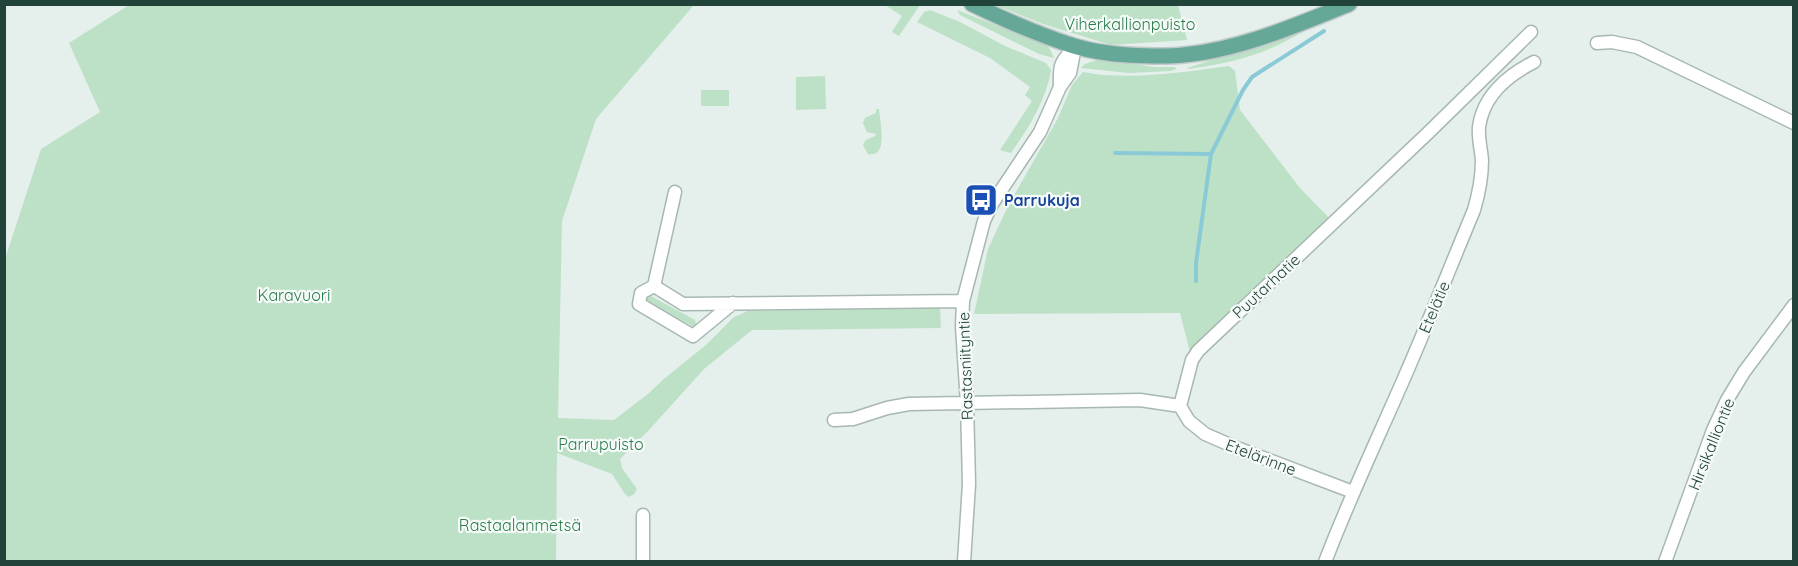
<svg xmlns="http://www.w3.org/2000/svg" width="1798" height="566" viewBox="0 0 1798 566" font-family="Quicksand,sans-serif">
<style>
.green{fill:#bde1c7}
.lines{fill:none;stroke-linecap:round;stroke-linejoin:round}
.stream{stroke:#8acad7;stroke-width:4}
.minor-casing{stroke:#a7b8b2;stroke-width:15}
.major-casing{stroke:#c1cac8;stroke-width:18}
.minor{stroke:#fff;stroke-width:12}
.major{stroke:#66a898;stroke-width:15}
.labels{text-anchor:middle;stroke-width:4.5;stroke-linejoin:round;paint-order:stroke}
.park-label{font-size:16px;fill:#297d4b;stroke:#f6fbf9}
.transit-label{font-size:16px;font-weight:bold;fill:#164399;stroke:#f6fbf9;text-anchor:start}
.street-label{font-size:16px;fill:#22433a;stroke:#f6fbf9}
</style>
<rect width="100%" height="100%" fill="#e5efeb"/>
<path class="green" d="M129,5H694L596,119L562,221L558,418L614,420L649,393L665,378L706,345L734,317L748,311L940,308L941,328L752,330L704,369L649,430L620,459L622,468L637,489L634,494L629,497L625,494L612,474L557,453L556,561H5V259L41,149L100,112L69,43Z
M919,5H920L899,36L892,32L902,16L885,5Z
M995,5H1178L1187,40L1111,45L1043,24Z
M930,10L960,22L1005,46L1046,63L1051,70C1046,101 1029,127 1011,153L1000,150L1032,101L1025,95L1030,87L990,58L917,22L924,12Z
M957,10L1045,44L1050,49L1054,58L1039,54L960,15Z
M1309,28C1267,54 1238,62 1189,69L1187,68Z
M1100,59L1154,67H1175L1176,69L1171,71L1129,73L1081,68L1085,64Z
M1229,66L1235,71L1240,110L1300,188L1333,222L1192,360L1180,313L974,314L988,249L1008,206L1058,118L1072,85L1083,72C1126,81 1185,72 1229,66Z
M825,76L826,109L796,110V77Z
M701,90H729V106H701Z
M876,109H879C880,122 889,158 868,154L863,145L866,140L875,136L876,134L867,132L863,123L865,118L876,113Z
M649,295L695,320L696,324L694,327L646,301L647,297Z"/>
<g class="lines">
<path class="stream" d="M1115,153L1211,154
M1196,281V263L1211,154L1243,90L1252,77L1324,31"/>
<defs>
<path id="minor" d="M1597,43L1612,42L1637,47L1794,123
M1060,87C1059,65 1060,62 1075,47
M654,286L683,304L963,301
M654,286L641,293L639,304L693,336L733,303
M654,286L675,192
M1180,406L1189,421L1205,434L1237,448L1353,492
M834,420L853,419L887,408L909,404L1140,400L1180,406L1192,360L1198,351L1429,132L1531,32
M643,562V515
M964,562L969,484L967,403L962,327L963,301L984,221L992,204L1040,132L1060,87L1070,73L1075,47
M1325,562C1349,499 1378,438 1405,376C1429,321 1451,265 1474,210C1479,193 1482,177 1482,160C1481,149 1478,138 1479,127C1483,96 1508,75 1534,62
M1665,562L1713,430L1727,400L1744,372L1794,305"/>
<path id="major" d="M972,4C1005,20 1039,35 1074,46C1091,51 1110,54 1128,55C1146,56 1165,57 1183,55C1239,50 1297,25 1349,4"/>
</defs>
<use href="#minor" class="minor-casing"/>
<use href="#major" class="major-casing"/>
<use href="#minor" class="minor"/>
<use href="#major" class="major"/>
</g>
<defs>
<symbol id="bus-square" viewBox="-11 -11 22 22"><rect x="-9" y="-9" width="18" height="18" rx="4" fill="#1a4fb4" stroke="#f6fbf9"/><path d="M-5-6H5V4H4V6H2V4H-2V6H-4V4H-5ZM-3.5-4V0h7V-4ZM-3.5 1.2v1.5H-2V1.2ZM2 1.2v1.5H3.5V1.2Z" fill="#fff"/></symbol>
</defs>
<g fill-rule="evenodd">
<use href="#bus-square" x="962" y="181" width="38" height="38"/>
</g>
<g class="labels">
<g class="park-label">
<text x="1130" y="30">Viherkallionpuisto</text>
<text x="294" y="301">Karavuori</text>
<text x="601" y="450">Parrupuisto</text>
<text x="520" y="531">Rastaalanmetsä</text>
</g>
<g class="transit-label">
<text x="1004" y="206">Parrukuja</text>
</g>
<g class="street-label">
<text transform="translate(1266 286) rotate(-43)" y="6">Puutarhatie</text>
<text transform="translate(1434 307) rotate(-67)" y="6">Etelätie</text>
<text transform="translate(965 366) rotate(-92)" y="6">Rastasniityntie</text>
<text transform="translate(1711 444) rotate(-68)" y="6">Hirsikalliontie</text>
<text transform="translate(1261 457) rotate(21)" y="6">Etelärinne</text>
</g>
</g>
<rect width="1798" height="566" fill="none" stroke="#22433a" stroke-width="12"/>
</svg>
